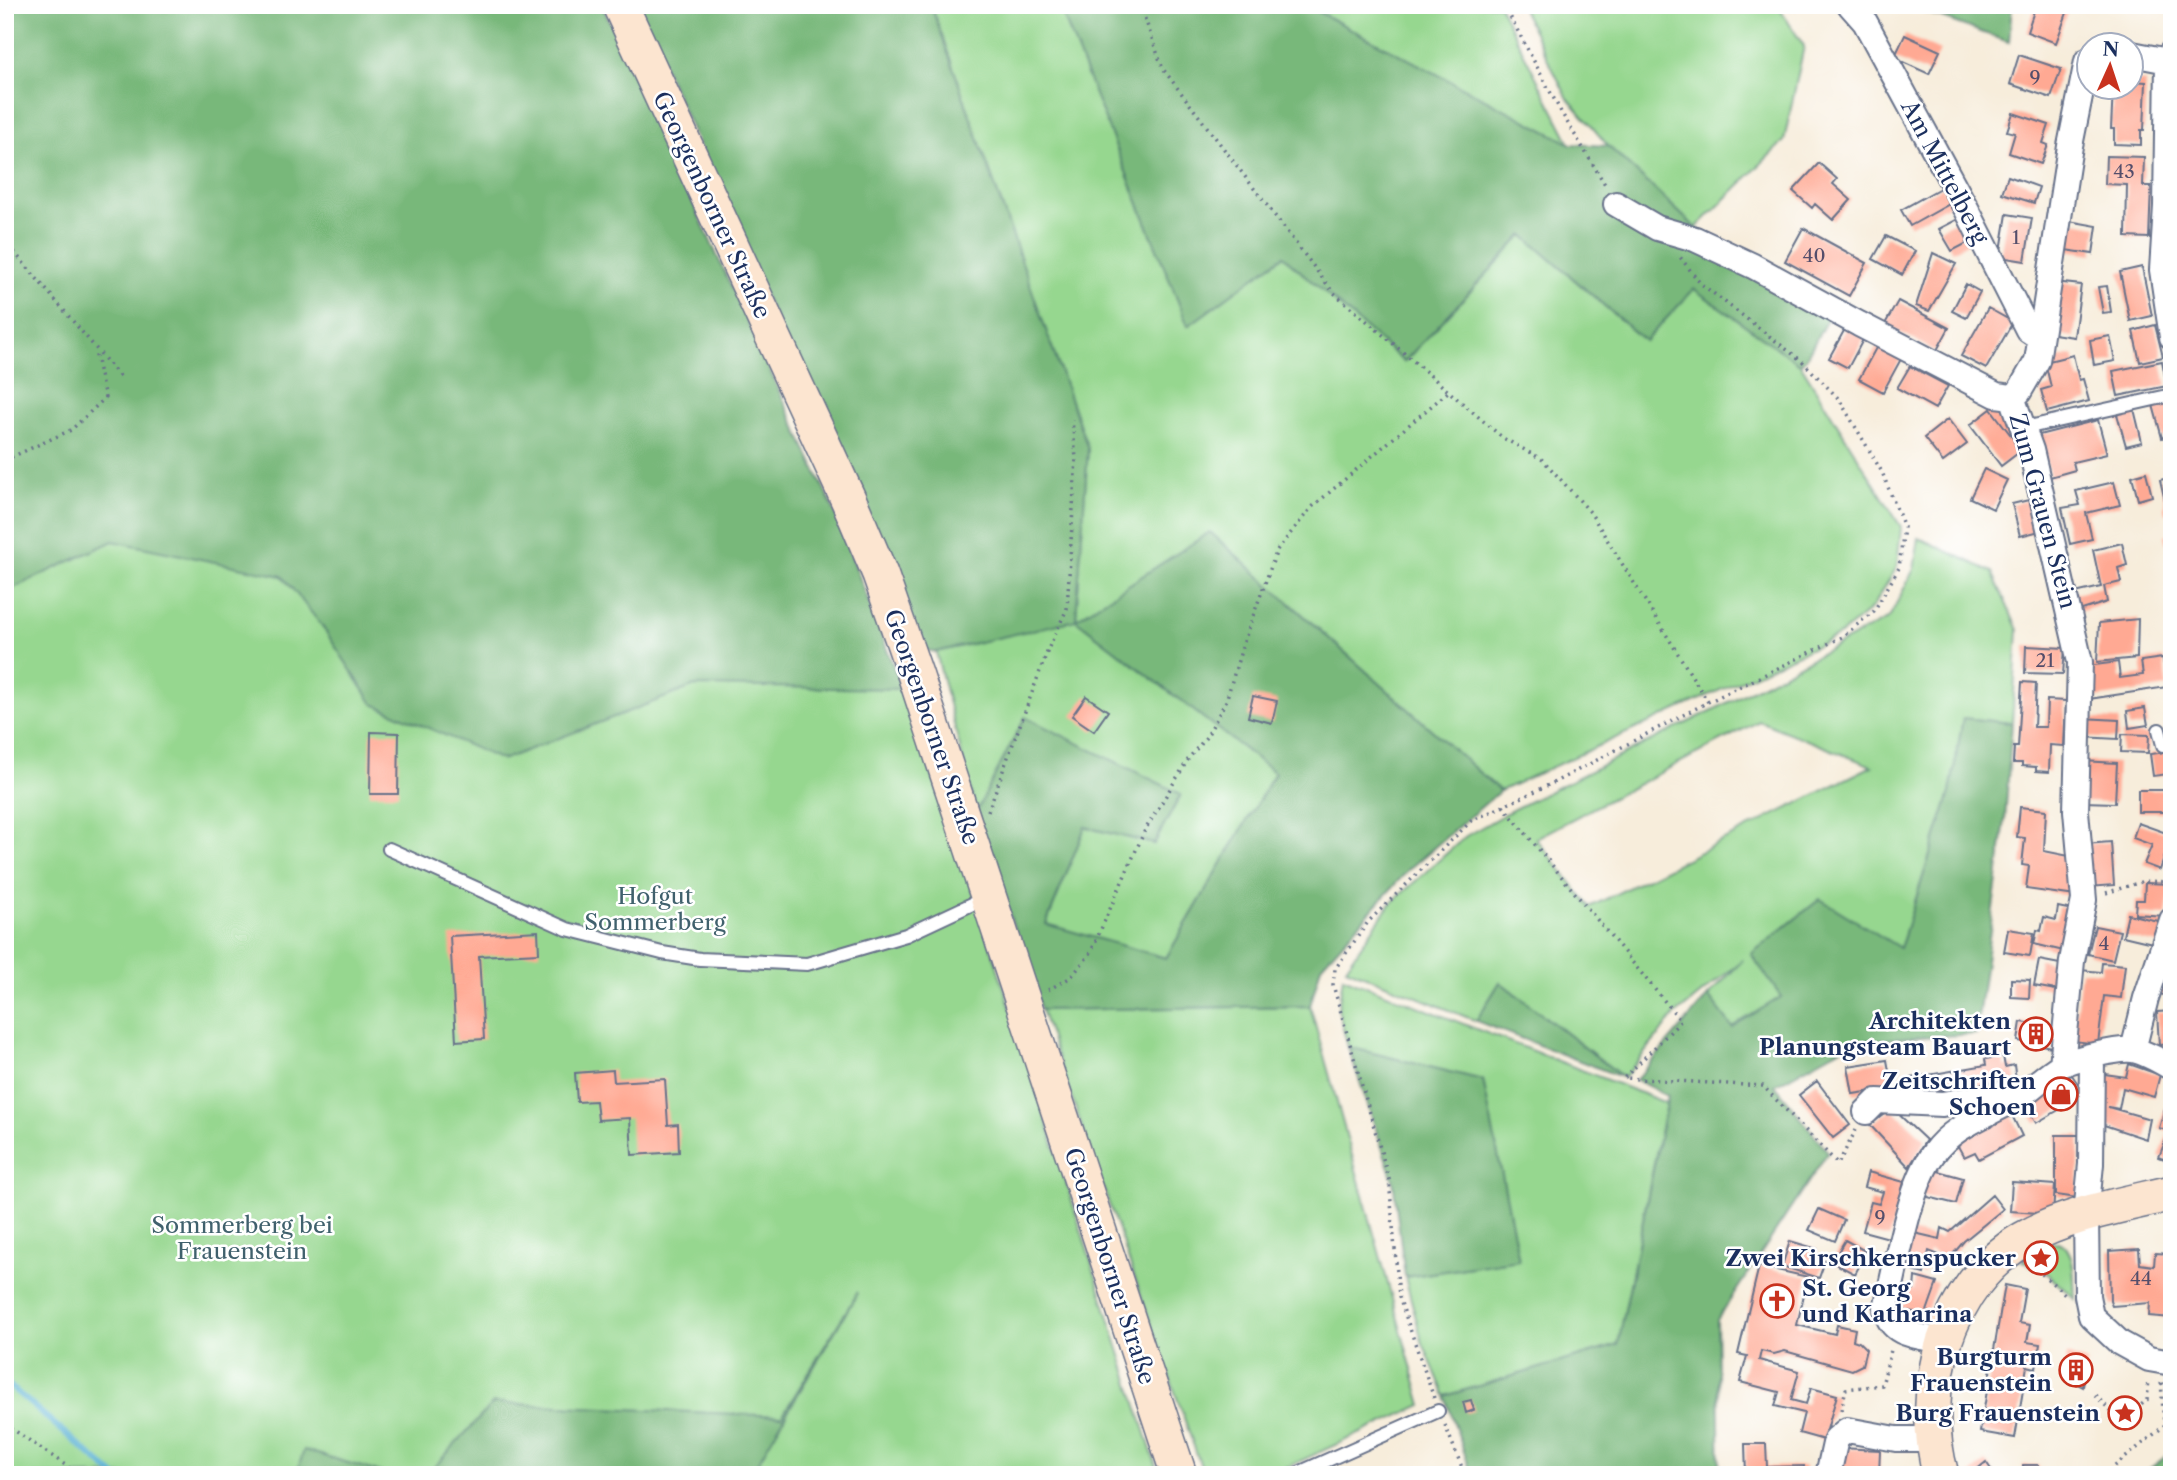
<svg xmlns="http://www.w3.org/2000/svg" width="2177" height="1480" viewBox="0 0 2177 1480" font-family="'Libre Caslon Text',serif">
<style>
.green{fill:#96d78f;stroke:#588376;stroke-width:2;fill-rule:evenodd}
.forest{fill:#78b87a;stroke:#4a746c;stroke-width:2}
.lines{fill:none;stroke-linecap:round;stroke-linejoin:round}
.stream{stroke:#55afd2;stroke-width:6}
.building{fill:#ffa993}
.lane-casing{stroke:#68728a;stroke-width:16}
.street-casing{stroke:#68728a;stroke-width:28}
.secondary-casing{stroke:#68728a;stroke-width:38}
.path{stroke:#68728a;stroke-width:3.5;stroke-dasharray:2 5;stroke-linecap:butt}
.lane{stroke:#fff;stroke-width:12}
.street{stroke:#fff;stroke-width:24}
.secondary{stroke:#fce5d0;stroke-width:35}
.labels{text-anchor:middle;stroke-width:5;stroke-linejoin:round;paint-order:stroke}
.number-label{font-size:19px;fill:#544e6b}
.street-label{font-size:23px;fill:#1b2f5e;stroke:#fff}
.park-label{font-size:23px;fill:#40616d;stroke:#fff}
.poi-label{font-size:23px;font-weight:bold;fill:#1b2f5e;stroke:#fff;text-anchor:end}
</style>
<rect width="100%" height="100%" fill="#fff"/>
<filter id="ink" filterUnits="userSpaceOnUse"><feTurbulence type="fractalNoise" baseFrequency=".0143" numOctaves="2"/><feDisplacementMap in="SourceGraphic" scale="14" xChannelSelector="R" yChannelSelector="G"/><feConvolveMatrix kernelMatrix="1 2 1 2 8 2 1 2 1" color-interpolation-filters="sRGB"/></filter>
<filter id="wash" filterUnits="userSpaceOnUse"><feTurbulence type="fractalNoise" baseFrequency=".00686" numOctaves="4" result="noise"/><feDisplacementMap in="SourceGraphic" scale="28" xChannelSelector="R" yChannelSelector="G"/><feGaussianBlur stdDeviation="1.57" result="paint"/><feColorMatrix in="noise" values="0 0 0 0 0 0 0 0 0 0 0 0 0 0 0 0 0 1.4 0 .05"/><feComposite in="paint" operator="in"/></filter>
<g filter="url(#wash)">
<rect width="100%" height="100%" fill="#f7eddb"/>
<path class="green" d="M931,5H1059L1188,326L1283,256L1404,362L1523,235L1645,341L1694,289L1800,364L1901,527L1897,567L1872,608L1840,635L1500,791L1210,532L1076,620L1275,773L1166,958L1046,925L1085,827L1154,844L1181,795L976,812L936,652L1076,619L1088,449Z
M1305,5H1499L1571,145Z
M1520,5H1777L1804,46L1784,141L1696,228L1608,146L1567,97Z
M5,516L902,689L977,903L1159,1475H5Z
M1919,538L1992,572L2018,630L2012,723L1963,718L1950,793L1900,948L1782,997L1732,1027L1708,996L1743,960L1674,1016L1624,1078L1500,982L1476,1021L1346,968L1390,904L1466,836L1514,809L1721,706L1889,618L1914,569ZM1759,721L1872,766L1590,907L1536,838Z
M1343,977L1666,1103L1618,1345L1445,1396L1422,1341L1405,1277L1518,1260L1483,1080L1348,1047L1338,1009Z
M1310,1006L1422,1405L1270,1475H1204L1041,1010Z
M2059,1242C2077,1250 2073,1281 2075,1299L2045,1272L2022,1261L2052,1243Z"/>
<path class="forest" d="M5,5H602L833,508L902,689L695,686L502,760L373,704L322,626L282,576L113,541L5,592Z
M637,5H931L1088,449L1076,619L1210,532L1500,791L1409,869L1321,966L1310,1006L1041,1010L976,812L1025,717L1181,794L1154,844L1085,827L1046,924L1166,958L1275,773L1076,620L936,652L920,649Z
M1059,5H1305L1571,144L1608,146L1696,228L1835,305L1806,358L1800,364L1694,289L1645,341L1523,235L1404,362L1283,256L1188,326Z
M1906,5H2012L2009,42Z
M1963,718L2012,723L2005,820L1976,1034L1854,1041L1775,1085L1828,1152L1717,1320L1720,1475H1472L1445,1396L1618,1345L1668,1096L1636,1080L1708,996L1732,1027L1781,997L1751,954L1820,899L1900,948L1950,793Z
M1500,982L1624,1078L1476,1021Z
M1348,1047L1483,1080L1519,1260L1405,1277L1393,1180Z
M858,1292L754,1469L760,1475H427L493,1403L782,1416Z
M304,1450L389,1475H296Z
M2172,1452V1475H2141Z"/>
<g class="lines">
<path class="stream" d="M5,1382L114,1475"/>
</g>
<g id="blocks">
<path class="building" d="M2036,5H2056L2068,10L2056,43L2027,32Z
M1905,35L1940,51L1929,74L1894,58Z
M2019,55L2061,69L2051,98L2010,84Z
M2132,81L2146,82L2144,130H2141V145L2114,144V129H2111L2113,88H2132Z
M2013,113L2049,125L2043,143L2048,145L2041,164L2009,153L2015,133L2007,131Z
M2106,156L2144,157L2143,186H2151L2149,238L2126,237L2127,185L2105,184Z
M1819,163L1837,179L1833,184L1851,200L1833,220L1815,204L1812,208L1793,191Z
M2008,176L2039,187L2034,203L2002,193Z
M1942,187L1951,203L1910,226L1901,210Z
M2007,214L2032,218L2025,261L2000,257Z
M1958,219L1971,241L1952,251L1939,229Z
M2069,221L2097,226L2093,254L2065,250Z
M1803,228L1867,263L1849,296L1785,261Z
M1886,236L1915,251L1902,275L1873,259Z
M1933,253L1956,264L1929,311L1916,306Z
M2142,267L2152,316L2130,321L2120,272Z
M2054,282L2081,285L2074,337L2047,333Z
M1966,284L1980,292L1966,318L1952,311Z
M2107,286L2111,312L2103,313L2098,287Z
M1898,301L1949,328L1936,352L1885,324Z
M1988,308L2013,322L1986,369L1961,356Z
M2155,325L2163,357L2140,362L2133,331Z
M1846,327L1865,336L1848,368L1829,358Z
M2110,336L2115,361L2094,365L2090,340Z
M1877,346L1901,359L1883,392L1859,379Z
M2073,355L2079,380L2083,379L2089,401L2047,412L2041,390L2051,387L2045,362Z
M2162,361L2167,386L2118,396L2113,371Z
M1910,366L1948,386L1935,409L1897,388Z
M2172,401V435L2162,438L2153,405Z
M1991,409L2022,450L2001,466L1970,425Z
M2134,409L2142,442L2126,446L2117,414Z
M1948,419L1967,444L1943,462L1924,438Z
M2098,420L2107,454L2073,462L2075,470L2050,477L2039,435Z
M1984,469L2007,480L1993,509L1970,498Z
M2146,472L2152,496L2138,500L2132,476Z
M2172,477V512L2165,514L2164,506L2166,505L2160,480Z
M2114,482L2120,505L2086,513L2092,539L2070,544L2062,508L2080,505L2076,491Z
M2037,498L2040,531L2020,536L2012,504Z
M2172,534V542L2166,543L2164,535Z
M2122,543L2127,565L2118,568L2121,582L2104,586L2107,602L2079,611L2075,593L2101,587L2093,550Z
M2138,619L2137,658L2097,662L2099,623Z
M2026,646L2065,648L2063,674L2025,673Z
M2163,658L2167,687L2089,699L2087,666L2118,662L2120,678L2143,675L2141,661Z
M2022,682L2036,683L2034,727H2046L2047,700L2066,701L2064,746L2050,745L2049,772L2036,771V767L2022,766V763H2013L2014,747H2018Z
M1086,696L1108,711L1094,731L1072,716Z
M1253,696L1277,701L1272,723L1248,717Z
M2145,708L2148,725L2129,728L2127,711Z
M2082,718L2119,720L2118,739L2081,737Z
M371,732L399,733L398,794H370Z
M2122,734L2149,735L2148,753L2121,752Z
M2167,752L2169,774L2153,776L2150,754Z
M2082,761L2117,763L2115,803L2083,802Z
M2138,790H2165V812H2138Z
M2020,807L2046,810L2044,851L2074,857L2076,896L2026,889L2029,866L2022,865L2025,838L2017,837Z
M2138,823L2172,835L2160,870L2144,864L2152,845L2133,838Z
M2111,842L2114,885L2088,887L2085,844Z
M2145,883L2171,884L2166,916L2135,914L2136,900H2144Z
M2058,907L2077,911L2068,952L2034,944L2037,930L2041,931L2044,917L2056,920Z
M2128,914L2166,923L2161,945L2123,936Z
M2095,926L2120,931L2113,960L2088,954Z
M2008,929L2034,933L2030,956L2004,952Z
M538,931L539,953L479,956L484,1039L456,1041L450,936Z
M2039,960L2065,965L2061,991L2034,986Z
M2102,963L2125,965L2121,998L2104,996L2098,1044L2073,1041L2081,970L2101,972Z
M2159,973L2172,975V996L2157,994Z
M2011,979L2030,980L2029,998L2011,997Z
M2172,1011V1044L2159,1045L2157,1012Z
M2021,1022L2054,1027L2052,1047L2018,1041Z
M2003,1056L2005,1067L2014,1065L2016,1081L1953,1092V1088L1908,1095L1905,1079L1986,1065L1985,1059Z
M1887,1060L1892,1088L1853,1094L1848,1066Z
M2129,1064L2160,1075L2154,1097L2123,1088L2119,1109L2108,1107L2150,1119L2146,1139L2098,1123L2104,1074L2126,1077Z
M613,1070L614,1082L665,1079L668,1125L678,1124L679,1152L632,1155L630,1118L598,1120L596,1101L577,1102L575,1073Z
M2072,1075L2085,1095L2036,1123L2024,1103Z
M1817,1081L1850,1125L1833,1138L1799,1095Z
M2172,1084V1132L2159,1128Z
M1892,1108L1926,1140L1909,1167L1870,1125Z
M2009,1109L2022,1136L1979,1159L1975,1152L1964,1157L1954,1139Z
M2168,1134L2172,1135V1162L2159,1157Z
M2056,1135H2080L2078,1198L2056,1195Z
M1927,1168L1963,1178L1956,1204L1920,1195Z
M1868,1172L1904,1182L1889,1238L1863,1231L1871,1202L1879,1204L1883,1192L1864,1187Z
M2012,1182L2055,1185L2053,1214L2010,1211Z
M1992,1195L2003,1209L1964,1241L1949,1259L1929,1251L1924,1274L1902,1268L1910,1232L1940,1239L1942,1228L1950,1232Z
M1819,1209L1844,1220L1835,1241L1809,1230Z
M1845,1240L1867,1252L1855,1274L1832,1262Z
M1790,1241L1817,1249L1814,1257L1825,1261L1819,1278L1782,1266Z
M2139,1249L2140,1264L2154,1266L2155,1253L2172,1254V1318L2149,1316L2150,1303L2112,1306L2110,1301L2109,1251Z
M1759,1266L1808,1277L1797,1325L1835,1334L1837,1325L1855,1329L1853,1340L1859,1342L1866,1349L1862,1365L1852,1370L1785,1351L1774,1354L1761,1351L1759,1360L1799,1371L1791,1400L1806,1404L1811,1388L1837,1395L1824,1440L1799,1433L1804,1413L1775,1406L1779,1392L1740,1382L1747,1356L1738,1354Z
M1915,1277L1937,1283L1926,1314L1895,1309L1898,1286L1914,1290Z
M2005,1285L2025,1289L2019,1323L2030,1325L2027,1342L2040,1344L2036,1368L2027,1366L2015,1438L1980,1432Z
M2067,1355L2087,1362L2083,1387L2064,1377Z
M1471,1400L1474,1410L1466,1413L1463,1402Z
M1745,1444H1766L1767,1467L1804,1466V1475H1746Z
M1839,1448L1880,1450L1879,1475H1837Z
M1986,1462L1995,1475H1970Z
M2023,1465H2039V1475H2023Z"/>
</g>
</g>
<g filter="url(#ink)">
<use href="#blocks" fill-opacity="0" stroke="#68728a" stroke-width="2"/>
<g class="lines">
<defs>
<path id="lane" d="M2025,428L2172,395
M2159,730L2163,745H2172
M389,849L567,929L662,953L700,959L807,964L906,935L985,898
M1294,1475L1438,1411"/>
<path id="street" d="M1850,5L1865,22L1967,210L2028,330L2040,338
M2172,52L2168,61L2166,206L2162,270L2172,337
M2132,54L2168,61
M1616,204L1657,228L1695,239L1753,266L1859,324L1996,395L2012,397
M2012,397L2031,450L2080,662L2076,811L2084,900L2072,961L2062,1065
M2012,397L2019,392L2037,361L2070,146L2087,61L2090,60
M2133,1050L2146,998L2172,920
M2092,1057L2091,1164L2086,1215L2087,1296L2091,1316L2120,1343L2149,1359L2172,1363
M1866,1112L1877,1101L1942,1104L2013,1092
M1944,1341C1919,1336 1890,1337 1886,1308C1896,1267 1909,1187 1933,1154C1953,1126 1983,1117 2012,1101C2029,1092 2043,1076 2060,1066C2072,1059 2118,1048 2133,1050C2147,1053 2160,1061 2172,1068
M1828,1475L1836,1439L1847,1430L1896,1439H1935"/>
<path id="secondary" d="M620,5L849,501L880,574L915,674L1179,1475
M1941,1475C1917,1390 1945,1285 2024,1239C2068,1214 2123,1205 2172,1193"/>
</defs>
<use href="#lane" class="lane-casing"/>
<use href="#street" class="street-casing"/>
<use href="#secondary" class="secondary-casing"/>
<path class="path" d="M1140,5L1163,69L1333,292L1503,438L1543,460L1590,512L1708,702
M1504,5L1561,112L1606,186
M5,241L121,378
M5,460L71,430L105,398L95,351
M1503,806L1681,1021L1624,1078L1763,1086L1838,1164L1856,1130
M988,811L1049,647L1067,609L1076,458L1072,420
M2106,893L2144,881L2172,882
M1048,990L1071,977L1090,954L1145,830L1189,758L1207,736L1226,701L1243,644L1277,550L1311,508L1449,391
M2029,1268L2043,1275L2065,1294
M2162,1383L2172,1399
M2095,1395L2121,1421L2147,1400L2149,1380
M1434,1398L1399,1297L1389,1179L1333,985L1335,969L1368,922L1471,821L1555,782L1708,702L1842,637L1874,611L1899,568L1904,527L1882,472L1839,399L1802,361L1700,283L1680,257
M1841,1410L1846,1389L1882,1385L1891,1350
M5,1424L80,1475
M1445,1425L1465,1475
M2104,1475L2164,1426L2161,1381"/>
<use href="#lane" class="lane"/>
<use href="#street" class="street"/>
<use href="#secondary" class="secondary"/>
</g>
</g>
<defs>
<symbol id="building-ring" viewBox="-11 -11 22 22"><circle r="9.5" fill="#fff" stroke="#c8321e" stroke-width="1.5"/><path d="M-4-6H4V6H1V3H-1V6H-4ZM-2.5-4.3h1.7v1.8h-1.7ZM.8-4.3h1.7v1.8H.8ZM-2.5-1h1.7V.8h-1.7ZM.8-1h1.7V.8H.8Z" fill="#c8321e"/></symbol>
<symbol id="shop-ring" viewBox="-11 -11 22 22"><circle r="9.5" fill="#fff" stroke="#c8321e" stroke-width="1.5"/><path d="M-5-2.5h2.3a2.7 3.5 0 0 1 5.4 0H5L5.5 6h-11ZM-1.5-2.5h3a1.5 2.3 0 0 0-3 0Z" fill="#c8321e"/></symbol>
<symbol id="sight-ring" viewBox="-11 -11 22 22"><circle r="9.5" fill="#fff" stroke="#c8321e" stroke-width="1.5"/><path d="M0-6L1.8-2.2L6-1.7L2.9 1.2L3.7 5.4L0 3.3L-3.7 5.4L-2.9 1.2L-6-1.7L-1.8-2.2Z" fill="#c8321e"/></symbol>
<symbol id="church-ring" viewBox="-11 -11 22 22"><circle r="9.5" fill="#fff" stroke="#c8321e" stroke-width="1.5"/><path d="M-1.2-6h2.4v3.5h3.3v2.4h-3.3V6h-2.4V-.1h-3.3v-2.4h3.3Z" fill="#c8321e"/></symbol>
</defs>
<g fill-rule="evenodd">
<use href="#building-ring" x="2017" y="1015" width="38" height="38"/>
<use href="#shop-ring" x="2042" y="1075" width="38" height="38"/>
<use href="#sight-ring" x="2022" y="1239" width="38" height="38"/>
<use href="#church-ring" x="1758" y="1282" width="38" height="38"/>
<use href="#building-ring" x="2057" y="1351" width="38" height="38"/>
<use href="#sight-ring" x="2106" y="1394" width="38" height="38"/>
</g>
<g class="labels">
<g class="number-label">
<text x="2035" y="84">9</text>
<text x="2124" y="178">43</text>
<text x="2016" y="244">1</text>
<text x="1814" y="262">40</text>
<text x="2045" y="667">21</text>
<text x="2104" y="950">4</text>
<text x="1880" y="1224">9</text>
<text x="2141" y="1285">44</text>
</g>
<g class="street-label">
<text transform="translate(1945 172) rotate(62)" y="8">Am Mittelberg</text>
<text transform="translate(712 205) rotate(65)" y="8">Georgenborner Straße</text>
<text transform="translate(2043 511) rotate(75)" y="8">Zum Grauen Stein</text>
<text transform="translate(932 727) rotate(71)" y="8">Georgenborner Straße</text>
<text transform="translate(1110 1266) rotate(72)" y="8">Georgenborner Straße</text>
</g>
<g class="park-label">
<text x="655" y="904">Hofgut<tspan x="655" dy="26">Sommerberg</tspan></text>
<text x="242" y="1233">Sommerberg bei<tspan x="242" dy="26">Frauenstein</tspan></text>
</g>
<g class="poi-label">
<text x="2011" y="1029">Architekten<tspan x="2011" dy="26">Planungsteam Bauart</tspan></text>
<text x="2036" y="1089">Zeitschriften<tspan x="2036" dy="26">Schoen</tspan></text>
<text x="2016" y="1266">Zwei Kirschkernspucker</text>
<text x="1802" y="1296" text-anchor="start">St. Georg<tspan x="1802" dy="26">und Katharina</tspan></text>
<text x="2052" y="1365">Burgturm<tspan x="2052" dy="26">Frauenstein</tspan></text>
<text x="2100" y="1421">Burg Frauenstein</text>
</g>
</g>
<rect width="2177" height="1480" fill="none" stroke="#fff" stroke-width="28"/>
<g transform="translate(2110 66) rotate(3)"><circle r="33" fill="#ffffff" stroke="#a4acbf" stroke-width="2"/>
<path d="M0-5L12 26L0 18L-12 26Z" fill="#c8321e"/>
<text y="-10" font-size="19" font-weight="bold" text-anchor="middle" fill="#1b2f5e">N</text>
</g>
</svg>
